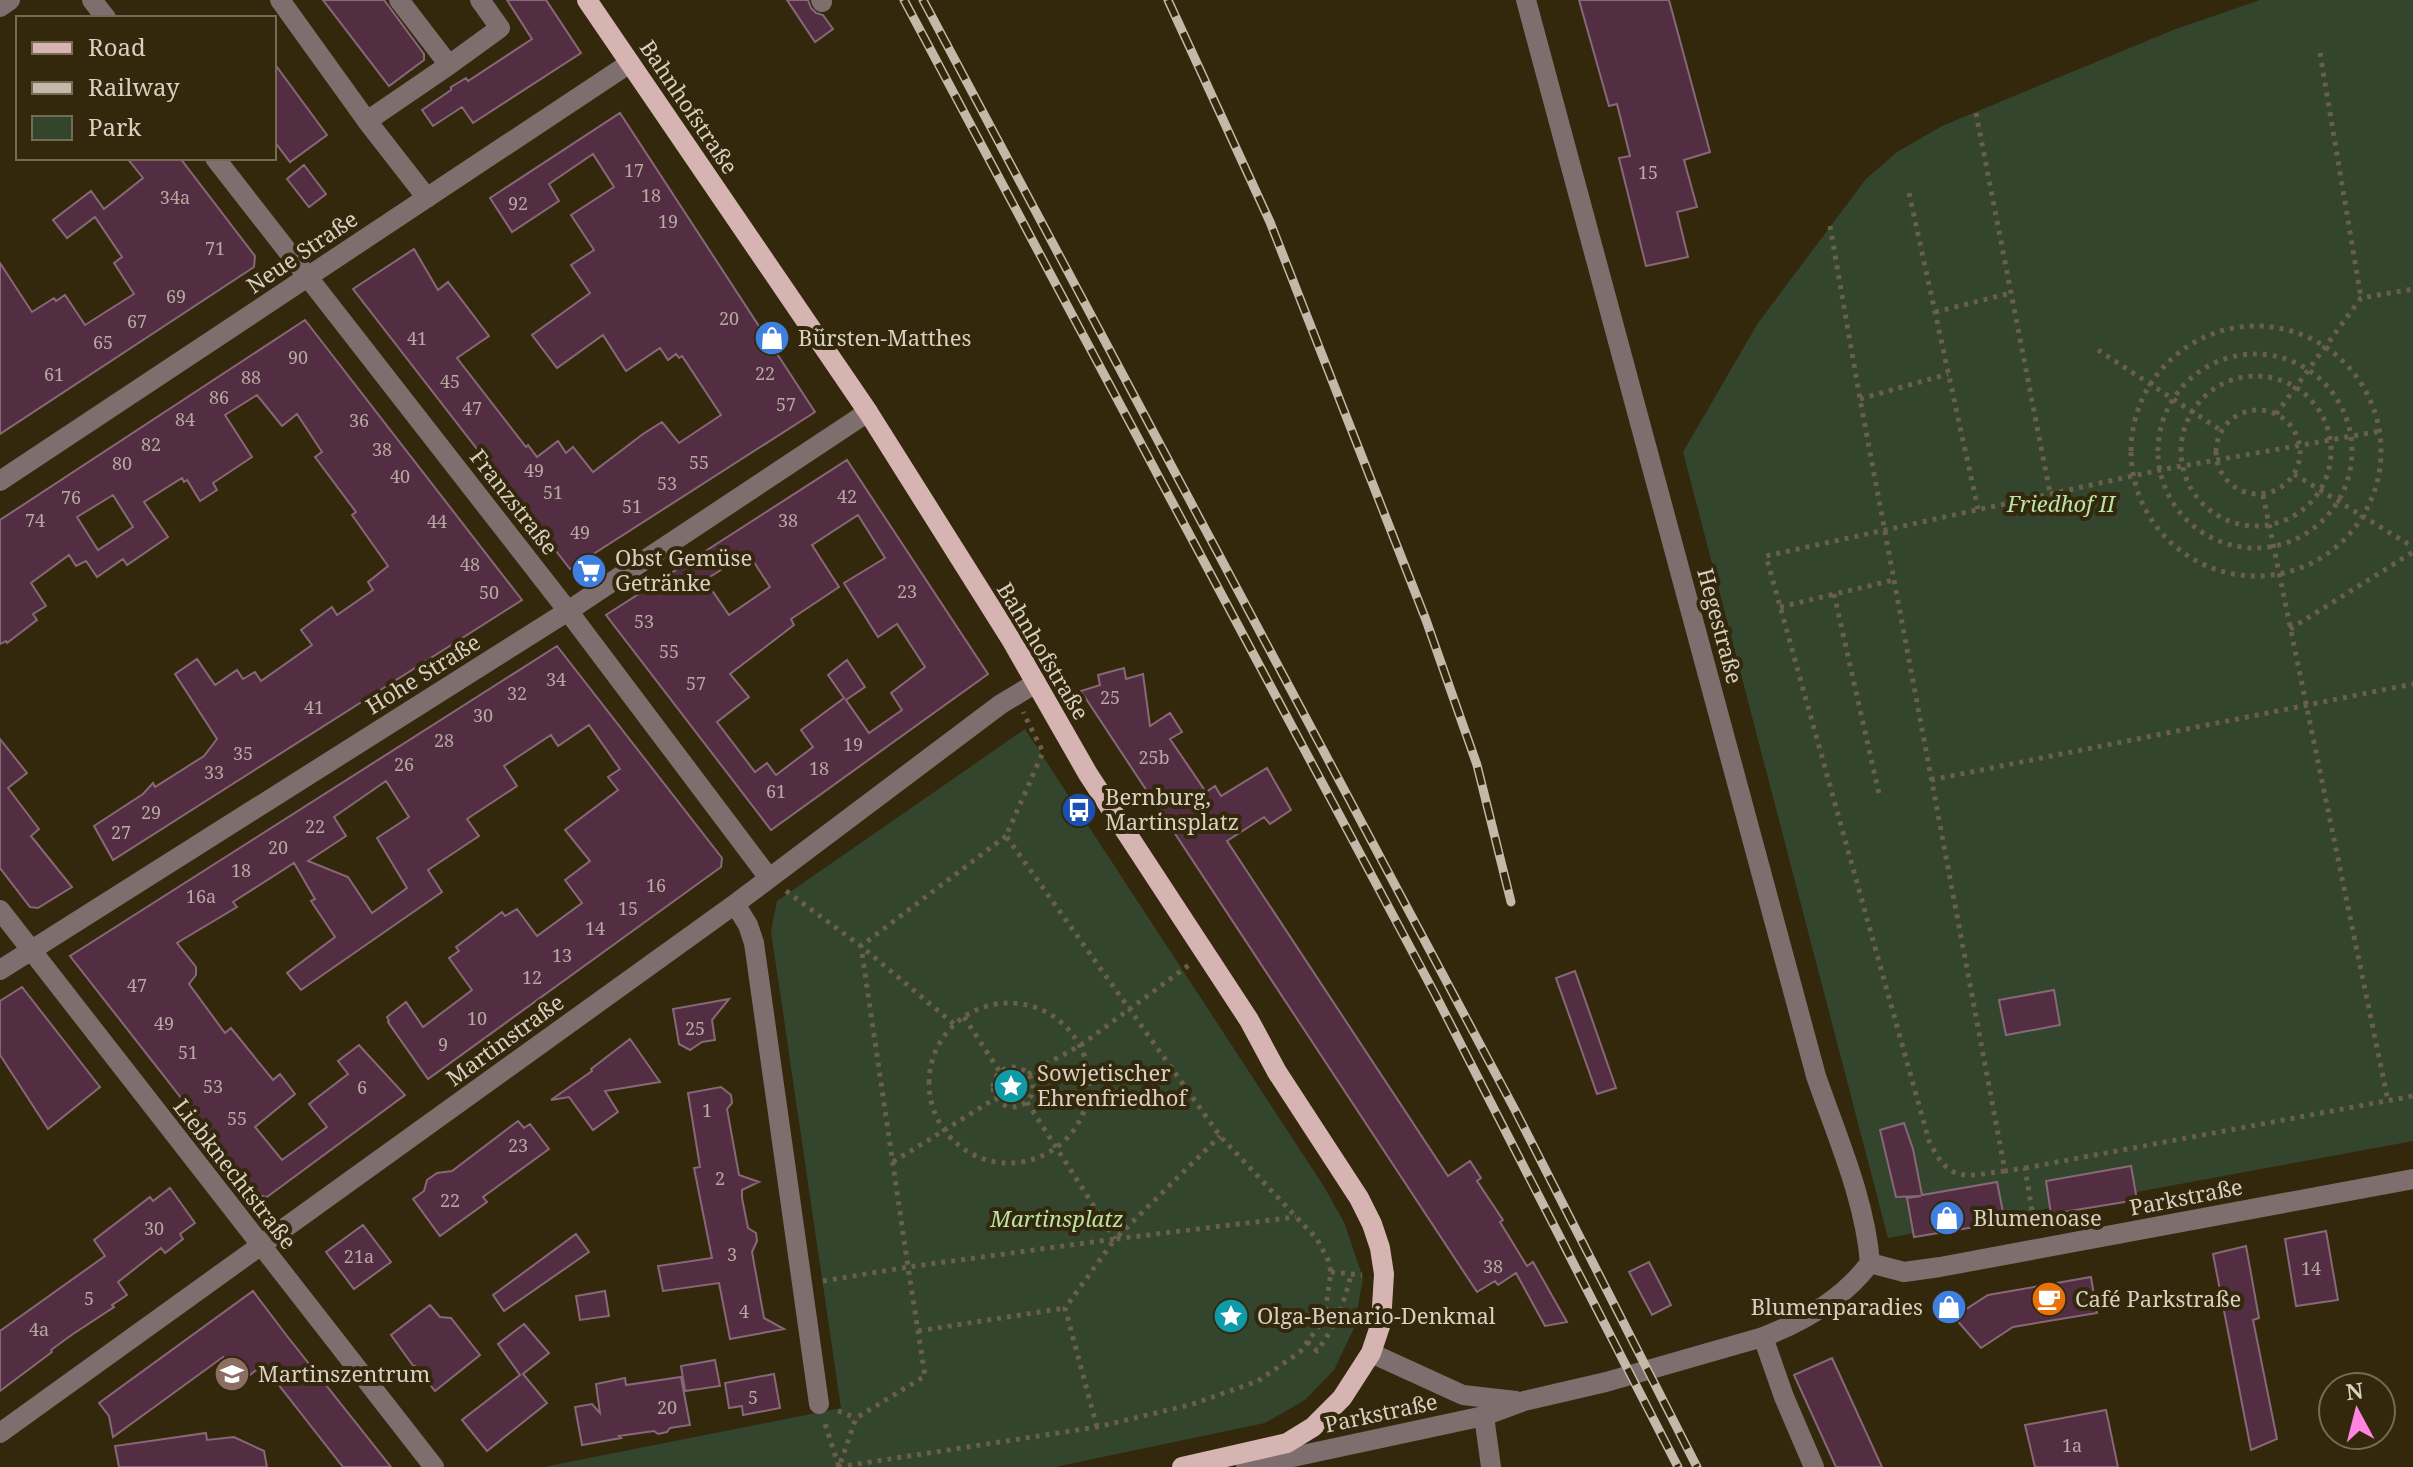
<svg xmlns="http://www.w3.org/2000/svg" width="2413" height="1467" viewBox="0 0 2413 1467" font-family="'Noto Serif',serif">
<style>
.green{fill:#34452d}
.building{fill:#532e42;stroke:#866877;stroke-width:2;fill-rule:evenodd}
.lines{fill:none;stroke-linecap:round;stroke-linejoin:round}
.path{stroke:#6a5f48;stroke-width:5;stroke-dasharray:4 6;stroke-linecap:butt}
.minor{stroke:#7e6e6d;stroke-width:20}
.major{stroke:#d5b4b1;stroke-width:20}
.rail-casing{stroke:#c2b9a9;stroke-width:9}
.rail{stroke:#33270c;stroke-width:6;stroke-dasharray:18;stroke-linecap:butt}
.labels{text-anchor:middle;stroke-width:8;stroke-linejoin:round;paint-order:stroke}
.number-label{font-size:18px;fill:#b7a8a1}
.street-label{font-size:22px;fill:#d8d0c1;stroke:#33270c}
.poi-label{font-size:22px;fill:#d8d0c1;stroke:#33270c;text-anchor:start}
.park-label{font-size:22px;font-style:italic;fill:#bae3a8;stroke:#33270c}
</style>
<rect width="100%" height="100%" fill="#33270c"/>
<path class="green" d="M2260,0H2413V1141L1888,1238L1683,452L1758,323L1866,179L1897,152L1942,126L2173,30Z
M1025,729L1323,1185L1344,1222L1363,1278L1354,1328L1334,1370L1305,1400L1265,1423L1055,1467H544L841,1408L771,931L777,901Z"/>
<path class="building" d="M323,0H384L424,54V60L389,86Z
M507,0H546L581,53L473,123L462,107L433,126L422,110L451,90V87L466,78L468,81L532,39Z
M787,0H808L811,8L816,13L823,15L833,29L815,42Z
M1579,0H1669L1710,152L1684,160L1697,207L1677,212L1688,257L1646,266L1619,158L1630,156L1617,104L1609,106Z
M274,63L327,135L290,162L274,141Z
M620,113L815,412L570,569L353,289L414,249L438,290L448,282L489,336L457,358L526,447L528,445L537,457L558,441L566,453L573,447L593,472L643,434L662,422L679,443L721,415L682,356L679,358L676,354L668,360L660,348L626,371L603,335L557,368L532,335L590,293L571,265L594,250L571,215L614,187L593,154L549,184L559,201L512,232L490,198Z
M127,158H180L255,256L254,267L0,434V263L32,312L54,298L56,301L65,295L85,325L134,294L114,263L122,257L95,217L67,238L53,220L91,191L104,209L143,178Z
M304,165L326,194L309,207L287,179Z
M305,320L522,600L113,860L94,826L143,794L153,783L155,787L204,756L217,739L175,674L197,659L215,685L237,670L243,679L255,672L261,681L312,645L301,630L332,607L337,615L373,590L368,582L388,566L352,515L356,512L315,457L322,452L297,414L282,426L257,395L225,415L252,457L213,483L217,490L200,501L187,480L184,482L182,478L144,502L168,537L127,565L123,559L97,577L86,561L76,566L69,555L31,583L46,606L33,614L37,620L7,643L6,641L0,644V520ZM113,495L133,527L98,550L77,517Z
M847,460L988,674L771,830L606,615ZM858,515L885,558L844,583L878,637L897,624L925,667L891,693L902,710L869,733L846,700L865,687L847,660L828,675L844,698L801,730L813,747L776,775L767,763L755,772L717,722L749,697L730,674L794,625L791,619L839,587L812,545ZM748,553L770,587L729,615L705,580Z
M557,646L722,858L721,867L428,1079L388,1022L389,1021L387,1017L406,1002L423,1027L472,990L449,958L459,951L456,947L502,912L505,916L517,909L537,936L582,903L565,880L590,861L565,830L618,790L608,777L620,769L589,725L558,746L551,735L504,766L517,786L467,819L479,836L428,870L442,892L301,990L287,973L335,937L311,901L315,899L294,863L233,902L237,907L177,943L196,967V975L189,984L225,1033L231,1028L273,1080L280,1074L295,1094L255,1127L282,1160L327,1127L309,1104L348,1074L338,1061L359,1045L405,1095L267,1197L257,1195L70,956ZM386,781L409,817L377,838L407,888L372,913L348,877L308,861L346,836L334,817Z
M1124,668L1126,679L1143,674L1150,726L1170,713L1182,732L1170,739L1206,792L1215,786L1221,796L1267,768L1291,810L1270,824L1264,817L1227,841L1448,1176L1470,1161L1481,1178L1477,1181L1503,1220L1500,1222L1527,1266L1533,1262L1567,1322L1545,1326L1516,1273L1498,1285L1495,1281L1477,1292L1081,691L1100,685L1098,675Z
M0,739L27,773L8,788L39,829L31,836L72,887L38,908L30,907L0,868Z
M1575,971L1616,1088L1597,1094L1556,978Z
M22,987L100,1087L48,1129L0,1055V1001Z
M2054,990L2060,1025L2006,1035L1999,1000Z
M729,999L712,1020L715,1040L702,1042L690,1050L679,1044L673,1009Z
M630,1039L660,1082L605,1091L618,1112L593,1130L569,1097L551,1100L592,1071L591,1069Z
M721,1087L731,1095L732,1103L727,1109L739,1175L759,1182L742,1190V1198L748,1228L756,1233L757,1241L752,1252L764,1318L784,1329L730,1339L719,1283L663,1291L658,1266L712,1258L694,1168L700,1167L688,1093Z
M518,1121L524,1128L530,1124L549,1149L483,1197L487,1202L440,1236L413,1199L424,1191L427,1180L437,1173L452,1171Z
M1904,1123L1913,1149L1922,1195L1997,1182L2005,1222L1914,1237L1907,1198L1921,1196L1896,1197L1880,1130Z
M2131,1166L2137,1200L2051,1214L2046,1181Z
M170,1188L195,1223L180,1234L183,1239L165,1253L161,1248L118,1282L127,1295L112,1305L114,1307L73,1334L51,1350L52,1352L0,1391V1331L105,1256L94,1240L150,1197L153,1201Z
M363,1225L391,1262L354,1289L326,1252Z
M2326,1231L2338,1300L2296,1306L2285,1239Z
M576,1234L589,1252L504,1311L493,1295Z
M2246,1246L2259,1318L2253,1320L2277,1439L2251,1450L2213,1254Z
M1649,1262L1671,1305L1652,1315L1629,1272Z
M2091,1277L2097,1313L2013,1327L1981,1348L1954,1317L1988,1295Z
M253,1291L287,1336L391,1467H343L263,1365L242,1381L223,1357L113,1437L109,1416L99,1403Z
M605,1291L609,1316L580,1320L576,1296Z
M430,1305L440,1317L451,1318L480,1355L435,1391L415,1366L414,1367L391,1335Z
M524,1324L549,1353L523,1374L547,1403L487,1451L462,1420L520,1375L498,1344Z
M1832,1358L1882,1467H1836L1794,1375Z
M715,1360L720,1386L685,1391L681,1366Z
M774,1374L780,1408L743,1415L742,1406L729,1408L725,1383Z
M681,1377L690,1425L670,1428L667,1432L658,1434L654,1431L619,1436L621,1438L582,1445L575,1407L592,1404L600,1413L596,1384L625,1378L626,1385Z
M2106,1410L2118,1467H2035L2025,1425Z
M206,1433L207,1440L234,1437L264,1451L267,1467H119L115,1446Z"/>
<g class="lines">
<path class="path" d="M2320,53L2361,298
M1976,113L2050,493
M1909,193L1978,509
M1830,226L1860,399L2005,1171L2025,1168L2035,1229
M1935,312L2011,293
M2131 451a125 125 0 1 1 250 0a125 125 0 1 1-250 0Z
M2098,350L2222,431
M2158 451a97 97 0 1 1 194 0a97 97 0 1 1-194 0Z
M2181 451a75 75 0 1 1 150 0a75 75 0 1 1-150 0Z
M1860,399L1948,374
M2216 452a42 42 0 1 1 84 0a42 42 0 1 1-84 0Z
M2276,414L2361,298L2413,289
M2294,474L2413,547
M2263,495L2388,1101
M1834,594L1879,794
M1780,607L1894,580
M2290,629L2413,552
M1931,780L2413,684
M1006,836L861,946L908,1267L1115,1239L1220,1136
M786,891L861,946L955,1025
M929 1083a80 80 0 1 1 160 0a80 80 0 1 1-160 0Z
M964,1017L1000,1072
M993 1087a20 20 0 1 1 40 0a20 20 0 1 1-40 0Z
M1028,1074L1081,1045L1189,965
M1027,1102L1115,1239
M893,1162L996,1098
M2025,1168L2413,1096
M2005,1171C1963,1176 1950,1184 1929,1141L1766,556L2160,470L2381,431
M1331,1272L1362,1275
M823,1281L908,1267L925,1376L856,1418L839,1467L825,1424
M918,1331L1065,1308
M1307,1342L1317,1351C1336,1325 1343,1306 1351,1275
M838,1411L856,1418
M1097,1427L1065,1308L1115,1239L1296,1217
M838,1467L1097,1427L1193,1404L1258,1381L1300,1352L1324,1319L1331,1272L1328,1260L1317,1239L1220,1136L1006,836L1043,752L1023,712"/>
<path class="minor" d="M92,0L106,18
M280,0L367,121L427,198
M821,0L822,2
M1526,0L1816,1076C1837,1137 1865,1199 1870,1263
M0,7L10,0
M449,65L500,28L480,0
M367,121L449,65L399,0
M215,158L568,611L769,878
M0,481L630,63
M735,904L748,925L754,943L819,1404
M0,910L434,1467
M0,970L568,611L868,412
M1870,1263L1904,1272L1940,1267L2413,1179
M1763,1337L1784,1397L1814,1467
M1371,1353L1463,1395L1516,1401
M1484,1416L1491,1467
M0,1433L735,904L1001,704L1036,683
M1246,1467L1484,1416L1524,1401L1606,1382L1763,1337C1805,1321 1843,1299 1870,1263"/>
<path class="major" d="M587,0L868,412L1012,641L1088,774L1249,1020L1277,1072L1359,1198L1372,1224L1380,1248L1384,1274L1381,1323L1371,1353L1342,1398L1313,1427L1287,1443L1182,1467"/>
<defs>
<path id="rail" d="M904,0L1435,994L1678,1467
M923,0L1515,1110L1697,1467
M1168,0L1270,222L1426,620L1477,765L1511,902"/>
</defs>
<use href="#rail" class="rail-casing"/>
<use href="#rail" class="rail"/>
</g>
<defs>
<symbol id="shop-disc" viewBox="-11 -11 22 22"><circle r="9.5" fill="#3f7fe0" stroke="#33270c"/><path d="M-5-2.5h2.3a2.7 3.5 0 0 1 5.4 0H5L5.5 6h-11ZM-1.5-2.5h3a1.5 2.3 0 0 0-3 0Z" fill="#fff"/></symbol>
<symbol id="supermarket-disc" viewBox="-11 -11 22 22"><circle r="9.5" fill="#3f7fe0" stroke="#33270c"/><path d="M-6-5.5h2.5l.6 2H6L4.5 2H-2.5L-4.4-4H-6ZM-1.5 3.2a1.3 1.3 0 1 0 .1 0ZM3 3.2a1.3 1.3 0 1 0 .1 0Z" fill="#fff"/></symbol>
<symbol id="bus-disc" viewBox="-11 -11 22 22"><circle r="9.5" fill="#1a4fb4" stroke="#33270c"/><path d="M-5-6H5V4H4V6H2V4H-2V6H-4V4H-5ZM-3.5-4V0h7V-4ZM-3.5 1.2v1.5H-2V1.2ZM2 1.2v1.5H3.5V1.2Z" fill="#fff"/></symbol>
<symbol id="sight-disc" viewBox="-11 -11 22 22"><circle r="9.5" fill="#0f9aa8" stroke="#33270c"/><path d="M0-6L1.8-2.2L6-1.7L2.9 1.2L3.7 5.4L0 3.3L-3.7 5.4L-2.9 1.2L-6-1.7L-1.8-2.2Z" fill="#fff"/></symbol>
<symbol id="cafe-disc" viewBox="-11 -11 22 22"><circle r="9.5" fill="#e8710a" stroke="#33270c"/><path d="M-5.5-4.5H6V0H3Q3 3.5 0 3.5H-2.5Q-5.5 3.5-5.5 0ZM3-3.2v2h1.7v-2ZM-6 4.5H4V6H-6Z" fill="#fff"/></symbol>
<symbol id="school-disc" viewBox="-11 -11 22 22"><circle r="9.5" fill="#8d6e63" stroke="#33270c"/><path d="M0-5L7-2L0 1L-7-2ZM-4 1L0 2.5L4 1V4Q0 6-4 4Z" fill="#fff"/></symbol>
</defs>
<g fill-rule="evenodd">
<use href="#shop-disc" x="752" y="318" width="40" height="40"/>
<use href="#supermarket-disc" x="569" y="551" width="40" height="40"/>
<use href="#bus-disc" x="1059" y="790" width="40" height="40"/>
<use href="#sight-disc" x="991" y="1066" width="40" height="40"/>
<use href="#shop-disc" x="1927" y="1198" width="40" height="40"/>
<use href="#cafe-disc" x="2029" y="1279" width="40" height="40"/>
<use href="#shop-disc" x="1929" y="1287" width="40" height="40"/>
<use href="#sight-disc" x="1211" y="1296" width="40" height="40"/>
<use href="#school-disc" x="212" y="1354" width="40" height="40"/>
</g>
<g class="labels">
<g class="number-label">
<text x="634" y="177">17</text>
<text x="1648" y="179">15</text>
<text x="651" y="202">18</text>
<text x="175" y="204">34a</text>
<text x="518" y="210">92</text>
<text x="668" y="228">19</text>
<text x="215" y="255">71</text>
<text x="176" y="303">69</text>
<text x="729" y="325">20</text>
<text x="137" y="328">67</text>
<text x="417" y="345">41</text>
<text x="103" y="349">65</text>
<text x="298" y="364">90</text>
<text x="765" y="380">22</text>
<text x="54" y="381">61</text>
<text x="251" y="384">88</text>
<text x="450" y="388">45</text>
<text x="219" y="404">86</text>
<text x="786" y="411">57</text>
<text x="472" y="415">47</text>
<text x="185" y="426">84</text>
<text x="359" y="427">36</text>
<text x="151" y="451">82</text>
<text x="382" y="456">38</text>
<text x="699" y="469">55</text>
<text x="122" y="470">80</text>
<text x="534" y="477">49</text>
<text x="400" y="483">40</text>
<text x="667" y="490">53</text>
<text x="553" y="499">51</text>
<text x="847" y="503">42</text>
<text x="71" y="504">76</text>
<text x="632" y="513">51</text>
<text x="35" y="527">74</text>
<text x="788" y="527">38</text>
<text x="437" y="528">44</text>
<text x="580" y="539">49</text>
<text x="470" y="571">48</text>
<text x="907" y="598">23</text>
<text x="489" y="599">50</text>
<text x="644" y="628">53</text>
<text x="669" y="658">55</text>
<text x="556" y="686">34</text>
<text x="696" y="690">57</text>
<text x="517" y="700">32</text>
<text x="1110" y="704">25</text>
<text x="314" y="714">41</text>
<text x="483" y="722">30</text>
<text x="444" y="747">28</text>
<text x="853" y="751">19</text>
<text x="243" y="760">35</text>
<text x="1154" y="764">25b</text>
<text x="404" y="771">26</text>
<text x="819" y="775">18</text>
<text x="214" y="779">33</text>
<text x="776" y="798">61</text>
<text x="151" y="819">29</text>
<text x="315" y="833">22</text>
<text x="121" y="839">27</text>
<text x="278" y="854">20</text>
<text x="241" y="877">18</text>
<text x="656" y="892">16</text>
<text x="201" y="903">16a</text>
<text x="628" y="915">15</text>
<text x="595" y="935">14</text>
<text x="562" y="962">13</text>
<text x="532" y="984">12</text>
<text x="137" y="992">47</text>
<text x="477" y="1025">10</text>
<text x="164" y="1030">49</text>
<text x="695" y="1035">25</text>
<text x="443" y="1051">9</text>
<text x="188" y="1059">51</text>
<text x="213" y="1093">53</text>
<text x="362" y="1094">6</text>
<text x="707" y="1117">1</text>
<text x="237" y="1125">55</text>
<text x="518" y="1152">23</text>
<text x="720" y="1185">2</text>
<text x="450" y="1207">22</text>
<text x="154" y="1235">30</text>
<text x="732" y="1261">3</text>
<text x="359" y="1263">21a</text>
<text x="1493" y="1273">38</text>
<text x="2311" y="1275">14</text>
<text x="89" y="1305">5</text>
<text x="744" y="1318">4</text>
<text x="39" y="1336">4a</text>
<text x="753" y="1404">5</text>
<text x="667" y="1414">20</text>
<text x="2072" y="1452">1a</text>
</g>
<g class="street-label">
<text transform="translate(689 107) rotate(56)" y="8">Bahnhofstraße</text>
<text transform="translate(302 252) rotate(-34)" y="8">Neue Straße</text>
<text transform="translate(514 502) rotate(52)" y="8">Franzstraße</text>
<text transform="translate(1720 626) rotate(75)" y="8">Hegestraße</text>
<text transform="translate(1043 651) rotate(59)" y="8">Bahnhofstraße</text>
<text transform="translate(423 674) rotate(-32)" y="8">Hohe Straße</text>
<text transform="translate(505 1040) rotate(-36)" y="8">Martinstraße</text>
<text transform="translate(235 1174) rotate(52)" y="8">Liebknechtstraße</text>
<text transform="translate(2186 1197) rotate(-11)" y="8">Parkstraße</text>
<text transform="translate(1381 1413) rotate(-12)" y="8">Parkstraße</text>
</g>
<g class="poi-label">
<text x="798" y="346">Bürsten-Matthes</text>
<text x="615" y="566">Obst Gemüse<tspan x="615" dy="25">Getränke</tspan></text>
<text x="1105" y="805">Bernburg,<tspan x="1105" dy="25">Martinsplatz</tspan></text>
<text x="1037" y="1081">Sowjetischer<tspan x="1037" dy="25">Ehrenfriedhof</tspan></text>
<text x="1973" y="1226">Blumenoase</text>
<text x="2075" y="1307">Café Parkstraße</text>
<text x="1923" y="1315" text-anchor="end">Blumenparadies</text>
<text x="1257" y="1324">Olga-Benario-Denkmal</text>
<text x="258" y="1382">Martinszentrum</text>
</g>
<g class="park-label">
<text x="2061" y="512">Friedhof II</text>
<text x="1057" y="1227">Martinsplatz</text>
</g>
</g>
<rect x="16" y="16" width="260" height="144" fill="#33270c" stroke="#756b54" stroke-width="2"/>
<rect x="32" y="42" width="40" height="12" fill="#d5b4b1" stroke="#756b54" stroke-width="2"/>
<text x="88" y="56" font-size="24" fill="#d8d0c1">Road</text>
<rect x="32" y="82" width="40" height="12" fill="#c2b9a9" stroke="#756b54" stroke-width="2"/>
<text x="88" y="96" font-size="24" fill="#d8d0c1">Railway</text>
<rect x="32" y="116" width="40" height="24" fill="#34452d" stroke="#756b54" stroke-width="2"/>
<text x="88" y="136" font-size="24" fill="#d8d0c1">Park</text>
<g transform="translate(2357 1411) rotate(353)"><circle r="38" fill="#33270c" stroke="#756b54" stroke-width="2"/>
<path d="M0-6L14 30L0 20L-14 30Z" fill="#ff85df"/>
<text y="-12" font-size="22" font-weight="bold" text-anchor="middle" fill="#d8d0c1">N</text>
</g>
</svg>
